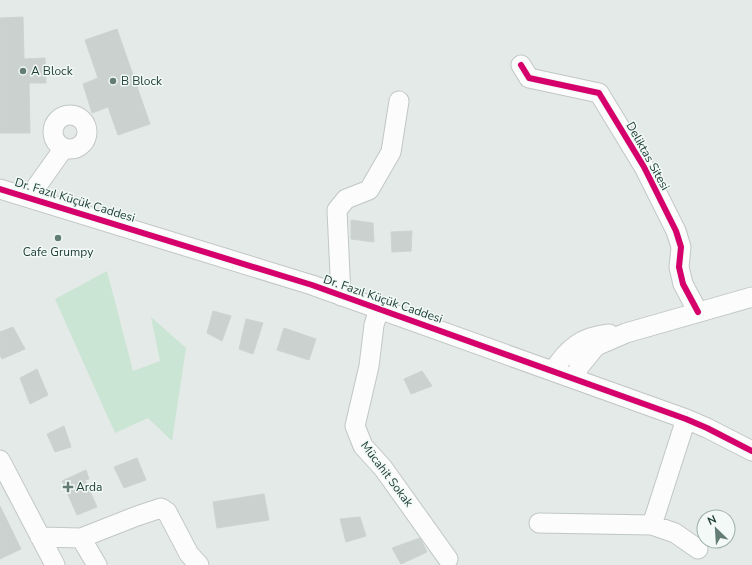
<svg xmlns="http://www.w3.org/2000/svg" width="752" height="565" viewBox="0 0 752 565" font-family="'Nunito Sans',sans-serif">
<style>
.green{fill:#cbe5d4}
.building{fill:#cad1cf;stroke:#ccd3d0}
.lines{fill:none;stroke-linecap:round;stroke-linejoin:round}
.minor-casing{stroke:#c1c7c5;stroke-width:21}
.minor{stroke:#fbfcfb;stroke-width:19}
.cycleway-casing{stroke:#f2f9f6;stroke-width:8}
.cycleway{stroke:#d6006c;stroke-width:6}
.poi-dot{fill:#647c76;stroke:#f2f9f6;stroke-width:1.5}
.labels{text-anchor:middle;stroke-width:3;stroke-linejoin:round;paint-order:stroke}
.poi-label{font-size:12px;fill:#1f4039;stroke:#f2f9f6;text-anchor:start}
.street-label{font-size:12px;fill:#1f4039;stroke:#f2f9f6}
</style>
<rect width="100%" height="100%" fill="#e4eae7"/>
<path class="green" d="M107,271L133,371L160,361L151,317L186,348L172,441L148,418L115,433L55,299Z"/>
<path class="building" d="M23,17L24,59L45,58L46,83H29L30,133H0V18Z
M117,29L150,124L118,135L108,107L92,113L83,84L98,78L85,40Z
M351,220L373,223L374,242L351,239Z
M412,231L411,251L392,252L391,232Z
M213,311L231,316L222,341L207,333Z
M246,319L263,323L253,354L239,349Z
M13,327L25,349L2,359L0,355V332Z
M284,328L316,339L309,360L277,350Z
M37,369L48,395L30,404L20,378Z
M422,371L432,386L411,394L404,379Z
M64,426L71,447L55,452L47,434Z
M137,458L146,480L124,488L114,467Z
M86,470L89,479L85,480L97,507L77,515L62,481Z
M264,494L269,520L217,528L213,502Z
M0,506L21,549L0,559Z
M360,517L366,536L346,542L340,519Z
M420,538L427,552L401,564L392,548Z"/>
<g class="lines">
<defs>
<path id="minor" d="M521,65L529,78L599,93L644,167L676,231L681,247L679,267L683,284L698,312
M53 132a17 17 0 1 1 34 0a17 17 0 1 1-34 0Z
M0,189L312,285L686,419L707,428L752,451
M29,197L64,148
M341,296L337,210L346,199L369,190L391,152L399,101
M379,309L374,325L369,366L355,426L363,446L383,468L448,559
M553,371C568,348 581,337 609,334
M575,379L579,367L596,346L626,333L752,297
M0,460L55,565
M539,523L652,525L675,533L698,549
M652,525L686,419
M40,537L81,538L137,516L161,508L167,512L189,554L199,565
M81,538L97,565"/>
</defs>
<use href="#minor" class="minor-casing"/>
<use href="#minor" class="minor"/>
<defs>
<path id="cycleway" d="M521,65L529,78L599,93L644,167L676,231L681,247L679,267L683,284L698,312
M0,189L312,285L686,419L707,428L752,451"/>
</defs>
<use href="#cycleway" class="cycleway-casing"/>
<use href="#cycleway" class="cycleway"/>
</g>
<g class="poi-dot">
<circle cx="23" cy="71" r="4"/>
<circle cx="113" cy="81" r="4"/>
<circle cx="58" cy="238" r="4"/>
<path d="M66 481h4v4h4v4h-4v4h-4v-4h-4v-4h4z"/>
</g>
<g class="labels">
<g class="poi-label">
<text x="31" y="75">A Block</text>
<text x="121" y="85">B Block</text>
<text x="58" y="256" text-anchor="middle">Cafe Grumpy</text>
<text x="76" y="491">Arda</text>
</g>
<g class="street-label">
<text transform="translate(648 156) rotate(61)" y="4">Deliktas Sitesi</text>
<text transform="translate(75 200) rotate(17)" y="4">Dr. Fazıl Küçük Caddesi</text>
<text transform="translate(383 299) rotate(19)" y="4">Dr. Fazıl Küçük Caddesi</text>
<text transform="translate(387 474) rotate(53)" y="4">Mücahit Sokak</text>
</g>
</g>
<g transform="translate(716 529) rotate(335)"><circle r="19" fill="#f2f9f6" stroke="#9eafaa"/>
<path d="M0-3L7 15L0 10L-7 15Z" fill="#647c76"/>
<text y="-6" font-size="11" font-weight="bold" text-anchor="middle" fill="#1f4039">N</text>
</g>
</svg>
